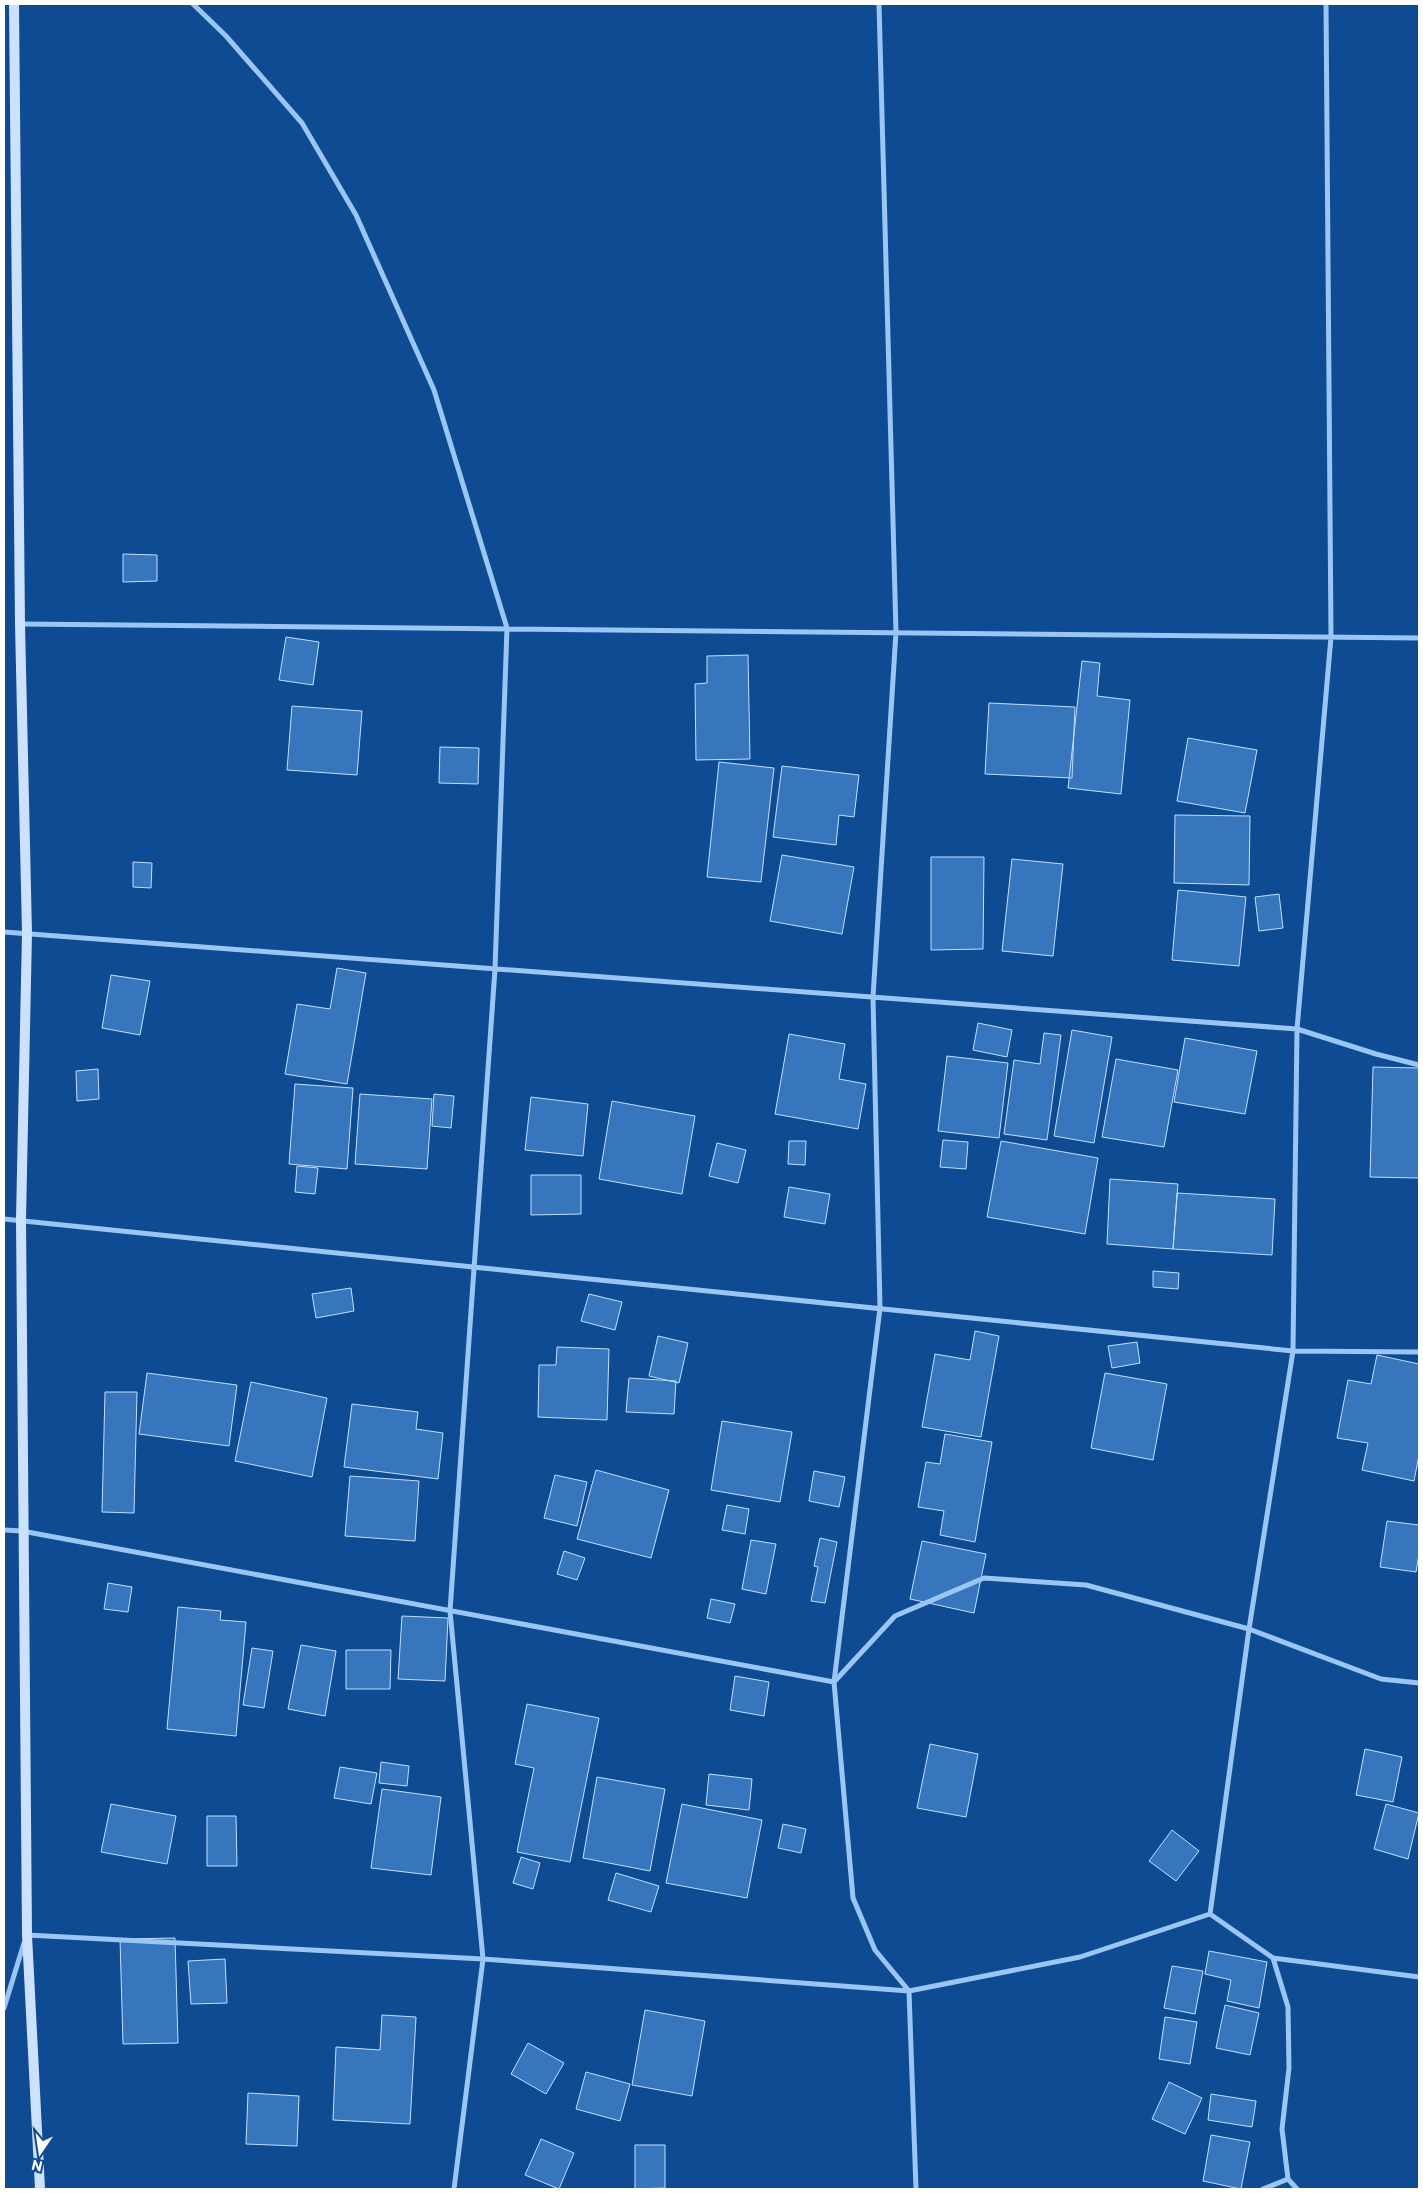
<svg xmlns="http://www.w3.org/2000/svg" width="1423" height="2193" viewBox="0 0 1423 2193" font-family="Commissioner,sans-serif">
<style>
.building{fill:#3775bc;stroke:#c3dffe}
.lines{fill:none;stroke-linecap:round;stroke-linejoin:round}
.street{stroke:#9bc5f4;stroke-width:5}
.secondary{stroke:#cbe1fd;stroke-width:10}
</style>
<rect width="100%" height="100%" fill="#0f4b93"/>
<path class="building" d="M123,554L157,555V581L123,582Z
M286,637L319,642L313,685L279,680Z
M748,655L750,759L696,760L695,684L707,683V656Z
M1082,661L1100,663L1097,696L1130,700L1121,794L1068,788Z
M989,703L1075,707L1072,778L985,774Z
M292,706L362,711L357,775L287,770Z
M1188,738L1257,750L1245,813L1177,801Z
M440,747L479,748L478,784L439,783Z
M719,762L774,768L761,882L707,877Z
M782,766L859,775L854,817L839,815L836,845L773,837Z
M1175,815L1250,816L1249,885L1174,883Z
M782,855L854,867L842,934L770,921Z
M931,857H984L983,949L931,950Z
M1012,859L1063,864L1053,956L1002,951Z
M133,862L152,863L151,888L133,887Z
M1178,890L1246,897L1239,966L1172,960Z
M1279,894L1283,928L1259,931L1255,897Z
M337,968L366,973L347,1084L285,1074L297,1004L330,1009Z
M111,975L150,981L140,1035L102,1028Z
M978,1023L1012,1030L1007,1057L973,1050Z
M1072,1030L1112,1037L1094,1143L1054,1136Z
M1044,1033L1061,1035L1047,1140L1004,1134L1014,1060L1040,1064Z
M789,1034L845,1044L839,1079L866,1084L858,1129L775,1114Z
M1185,1038L1257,1051L1245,1114L1174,1102Z
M947,1056L1008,1063L999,1138L938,1131Z
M1116,1059L1178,1070L1164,1147L1102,1137Z
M1373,1067L1419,1068V1178L1370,1177Z
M98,1069L99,1099L77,1101L76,1071Z
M295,1084L353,1088L347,1169L289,1164Z
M360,1094L432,1099L427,1169L355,1164Z
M434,1094L454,1096L451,1128L432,1126Z
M531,1097L588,1104L583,1156L525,1150Z
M612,1101L695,1116L682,1194L599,1179Z
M943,1140L968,1142L966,1169L940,1167Z
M789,1141H806L805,1165L788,1164Z
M1001,1141L1098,1158L1085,1234L987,1217Z
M717,1143L746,1150L738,1183L709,1176Z
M297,1166L318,1168L315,1194L295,1192Z
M531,1175H581V1214L531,1215Z
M1110,1179L1178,1184L1173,1249L1107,1244Z
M789,1187L830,1194L825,1224L784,1217Z
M1177,1193L1275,1199L1272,1255L1173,1249Z
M1153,1271L1179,1273L1178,1289L1153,1287Z
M351,1288L354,1311L316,1318L312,1294Z
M589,1294L622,1302L615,1330L581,1321Z
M975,1331L999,1336L981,1437L922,1427L935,1354L970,1360Z
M658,1336L688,1343L679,1383L649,1376Z
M1137,1342L1140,1363L1112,1368L1108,1346Z
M557,1347L609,1349L607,1420L538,1417L539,1365H556Z
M1377,1355L1419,1364V1455L1414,1481L1362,1470L1368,1443L1337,1438L1348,1380L1371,1384Z
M147,1373L237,1385L229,1446L139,1434Z
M1105,1373L1167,1384L1153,1460L1091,1448Z
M629,1378L676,1381L674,1414L626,1412Z
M251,1382L327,1398L312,1477L235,1461Z
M105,1392H137L134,1513L102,1512Z
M352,1404L418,1412L416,1429L443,1433L438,1479L344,1467Z
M722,1421L792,1432L780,1502L711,1490Z
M945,1434L992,1442L975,1542L940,1535L944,1511L918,1507L926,1462L940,1464Z
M596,1470L669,1490L651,1558L577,1539Z
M814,1471L845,1477L839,1507L809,1501Z
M555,1475L587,1482L577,1526L544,1518Z
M350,1476L419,1481L415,1541L345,1536Z
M727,1505L749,1509L745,1534L722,1530Z
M1387,1521L1419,1525V1554L1416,1572L1380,1567Z
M820,1538L837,1542L825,1603L811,1601L818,1567L814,1566Z
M751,1540L776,1544L766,1594L742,1589Z
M922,1541L986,1554L974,1613L910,1599Z
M564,1551L585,1558L577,1580L557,1574Z
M108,1583L132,1587L128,1612L104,1609Z
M711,1599L735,1604L730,1623L707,1618Z
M178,1607L221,1611L220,1620L246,1622L236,1736L167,1729Z
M402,1616L448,1618L445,1681L398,1679Z
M301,1645L336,1651L325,1716L288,1709Z
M252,1648L273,1651L264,1708L243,1705Z
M346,1650H391L390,1689H346Z
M735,1676L769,1682L764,1716L730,1710Z
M527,1704L599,1718L570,1862L517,1852L534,1768L515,1764Z
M930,1744L978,1754L966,1817L917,1808Z
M1365,1749L1402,1757L1393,1802L1356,1795Z
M381,1762L409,1766L407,1786L379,1783Z
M340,1767L377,1773L371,1804L334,1798Z
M709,1774L752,1779L749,1810L706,1805Z
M597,1777L665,1789L650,1871L583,1858Z
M382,1789L441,1797L431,1875L371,1868Z
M111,1804L176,1816L167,1864L101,1852Z
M682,1804L762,1820L747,1898L666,1883Z
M1386,1804L1419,1813L1408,1859L1374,1849Z
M207,1816H236L237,1866H207Z
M783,1824L806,1829L801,1853L778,1848Z
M1172,1830L1199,1851L1176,1881L1149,1861Z
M521,1857L540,1863L533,1889L513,1883Z
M616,1873L659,1886L651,1912L608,1900Z
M175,1938L178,2043L123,2044L120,1939Z
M1209,1951L1267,1962L1259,2008L1227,2001L1231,1980L1205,1974Z
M225,1959L227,2003L191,2004L188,1961Z
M1172,1966L1203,1971L1195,2014L1164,2008Z
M1225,2005L1259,2013L1250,2055L1216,2048Z
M645,2010L705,2021L692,2096L632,2085Z
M382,2015L416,2017L410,2124L333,2120L336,2047L380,2050Z
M1165,2017L1197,2022L1190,2064L1159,2059Z
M528,2043L564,2063L546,2094L511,2074Z
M586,2072L630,2084L620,2121L576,2109Z
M1169,2082L1202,2098L1185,2134L1152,2119Z
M248,2093L299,2096L297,2146L246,2144Z
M1211,2094L1256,2101L1252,2127L1208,2120Z
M1211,2135L1250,2142L1241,2189L1203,2181Z
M541,2139L574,2153L559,2189L525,2175Z
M635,2145H665V2188L635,2189Z"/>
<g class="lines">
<path class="street" d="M193,4L226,36L302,123L356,215L434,390L507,628L495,969L450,1611L483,1959L454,2189
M879,4L896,632L873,997L880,1308L834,1682L853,1898L875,1950L909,1991L916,2189
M20,624L1419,638
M4,932L1297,1029L1376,1054L1419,1065
M4,1219L1293,1351L1419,1352
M4,1530L22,1531L834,1682L895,1616L984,1578L1086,1585L1249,1629L1381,1679L1419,1683
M1210,1914L1249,1629L1293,1351L1297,1029L1331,637L1326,4
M1210,1914L1273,1958L1288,2007L1289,2068L1282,2129L1288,2179L1297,2189
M27,1935L483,1959L909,1991L1080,1957L1210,1914
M1273,1958L1419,1977
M4,2008L24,1943
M1263,2189L1288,2179"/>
<path class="secondary" d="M14,4L20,624L27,933L21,1219L27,1935L40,2189"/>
</g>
<rect width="1423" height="2193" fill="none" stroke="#ffffff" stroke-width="10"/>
<g transform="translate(40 2153) rotate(193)" stroke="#0f4b93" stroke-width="4" paint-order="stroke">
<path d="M0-4L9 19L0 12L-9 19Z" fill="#ffffff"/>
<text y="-8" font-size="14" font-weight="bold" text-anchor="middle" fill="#ffffff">N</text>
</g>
</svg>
